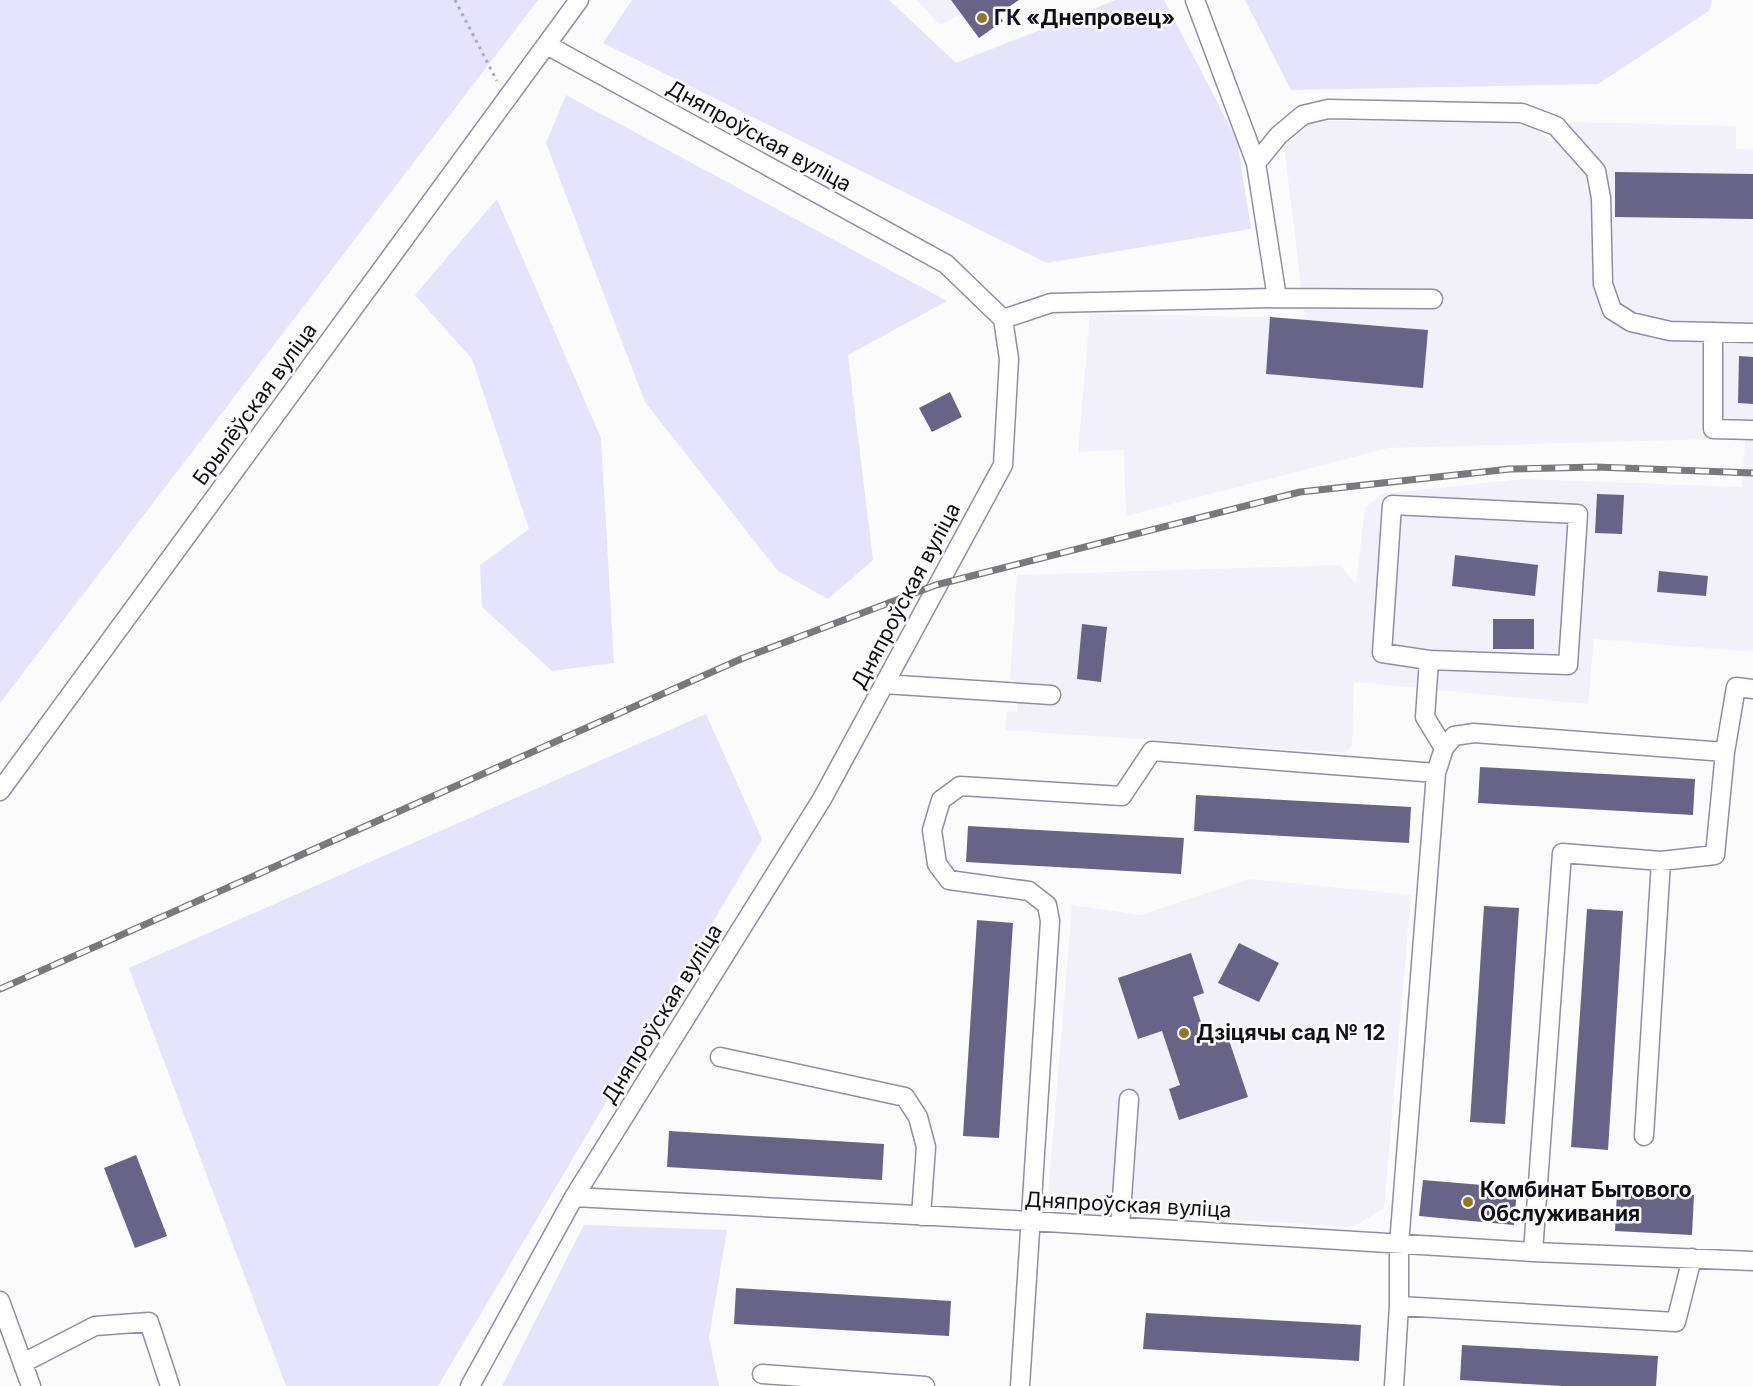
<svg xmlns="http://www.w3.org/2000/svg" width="1753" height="1386" viewBox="0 0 1753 1386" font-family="Inter,sans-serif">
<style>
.built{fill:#f2f1fa}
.green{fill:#e6e4fd}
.building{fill:#686487}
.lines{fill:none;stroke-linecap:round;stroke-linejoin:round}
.minor-casing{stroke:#8f8cac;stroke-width:21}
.path{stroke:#adacb0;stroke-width:3;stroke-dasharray:3 4.5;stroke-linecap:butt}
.minor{stroke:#fff;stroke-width:18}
.rail-casing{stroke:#79787e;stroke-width:7}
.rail{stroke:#fbfbfb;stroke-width:4.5;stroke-dasharray:14;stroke-linecap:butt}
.poi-dot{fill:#95751d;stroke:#fbfbfb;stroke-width:2}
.labels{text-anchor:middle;stroke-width:5;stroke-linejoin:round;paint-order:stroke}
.poi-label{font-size:21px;font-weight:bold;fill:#0f0e19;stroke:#fbfbfb;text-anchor:start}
.street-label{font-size:21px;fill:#0f0e19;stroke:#fbfbfb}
</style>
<rect width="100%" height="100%" fill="#fbfbfb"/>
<path class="built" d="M916,0H985L940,25Z
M1313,121L1506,122L1535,128L1553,142L1564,135L1570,122L1736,126V149L1753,148V652L1594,639L1588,704L1354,682L1352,745L1345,753L1005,730L1007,711L1017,712L1019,684L1010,679L1017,575L1340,565L1356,584L1365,508L1382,494L1523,479L1742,487L1745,440L1717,439L1388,448L1126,516L1124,450L1078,452L1090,314L1270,317L1305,319L1284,146Z
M1250,879L1411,895L1384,1208L1353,1227L1047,1208L1072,905L1141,915Z"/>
<path class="green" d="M0,0H538L0,703Z
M632,0H889L956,63L1116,0H1164L1237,140L1251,229L1047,263L603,43Z
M1245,0H1712L1709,11L1598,84L1291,90Z
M566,95L947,301L848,355L873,560L828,599L778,571L645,402L546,143Z
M497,199L601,438L614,663L552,671L482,607L480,565L529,529L472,359L415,295Z
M706,714L762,839L438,1386H286L129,968Z
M584,1225L727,1230L709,1338L719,1386H502Z"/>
<path class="building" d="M951,0H1019L998,14L1003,21L979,38Z
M1615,172L1753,174V219L1615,217Z
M1270,317L1428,330L1423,388L1266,374Z
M1739,356L1753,357V404L1738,403Z
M950,392L962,417L932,432L919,408Z
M1597,494L1624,495L1622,534L1595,533Z
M1455,555L1538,565L1535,596L1452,586Z
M1659,571L1708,576L1706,596L1657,592Z
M1493,619H1534V649H1493Z
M1082,624L1107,627L1101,682L1077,679Z
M1480,767L1695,779L1693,815L1478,803Z
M1196,795L1411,807L1409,843L1194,831Z
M968,826L1184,838L1181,874L966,862Z
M1484,906L1519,908L1505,1124L1470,1122Z
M1587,909L1623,911L1608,1150L1571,1147Z
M977,920L1013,923L999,1138L963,1136Z
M1239,943L1279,963L1259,1002L1218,983Z
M1191,953L1204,993L1193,997L1207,1041L1227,1034L1248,1097L1179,1120L1169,1089L1180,1085L1162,1031L1138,1039L1118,978Z
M669,1131L884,1144L882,1180L667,1167Z
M136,1155L167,1236L135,1248L104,1168Z
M1423,1180L1517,1188L1514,1225L1419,1216Z
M1617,1191L1694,1195L1692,1235L1615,1231Z
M736,1288L951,1301L949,1336L734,1324Z
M1146,1313L1361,1325L1359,1361L1143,1349Z
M1462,1345L1658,1356L1656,1386H1562L1460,1380Z"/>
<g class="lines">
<defs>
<path id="minor" d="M1195,0L1256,163
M1277,298L1256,163L1279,135L1303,115L1328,109L1522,113L1556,126L1596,171L1601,198L1603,284L1612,310L1631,322L1670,331L1753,333
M1003,319L1051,303L1277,298L1433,299
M1713,332V429L1753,430
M1429,660L1382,653L1392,505L1578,514L1568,665L1429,660L1425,717L1444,748
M884,684L1051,695
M1725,752L1736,687L1753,689
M1436,773L1444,748L1454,736L1474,733L1725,752L1715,855L1661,861L1562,853L1533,1252
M0,791L579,0
M720,1057L905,1097L918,1117L926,1147L921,1216
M1644,1136L1661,861
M574,1197L1030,1221L1533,1252L1753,1261
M1120,1226L1129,1099
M0,1301L31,1386
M1399,1306L1676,1322L1692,1258
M23,1363L95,1326L149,1322L170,1386
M762,1374L925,1386
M470,1386L574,1197L822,799L1003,465L1009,359L1003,319L946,264L547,45
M1020,1386L1050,921L1047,905L1029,891L949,880L937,864L932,830L941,800L960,786L1122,796L1152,751L1436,773L1399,1245V1306L1394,1386"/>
</defs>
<use href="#minor" class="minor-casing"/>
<path class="path" d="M455,0L497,81"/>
<use href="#minor" class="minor"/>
<defs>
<path id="rail" d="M0,989L741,659L936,585L1300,492L1510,469L1596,467L1753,473"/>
</defs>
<use href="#rail" class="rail-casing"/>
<use href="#rail" class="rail"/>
</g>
<g class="poi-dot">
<circle cx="982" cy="18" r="6"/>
<circle cx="1184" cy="1033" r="6"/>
<circle cx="1468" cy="1202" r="6"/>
</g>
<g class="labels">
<g class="poi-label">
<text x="994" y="25">ГК «Днепровец»</text>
<text x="1196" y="1040">Дзіцячы сад № 12</text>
<text x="1480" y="1197">Комбинат Бытового<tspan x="1480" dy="24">Обслуживания</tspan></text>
</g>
<g class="street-label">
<text transform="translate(759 136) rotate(29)" y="7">Дняпроўская вуліца</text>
<text transform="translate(255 404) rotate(-54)" y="7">Брылёўская вуліца</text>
<text transform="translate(906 596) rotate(-62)" y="7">Дняпроўская вуліца</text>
<text transform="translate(662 1014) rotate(-58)" y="7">Дняпроўская вуліца</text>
<text transform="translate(1128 1205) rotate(3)" y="7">Дняпроўская вуліца</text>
</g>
</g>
</svg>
